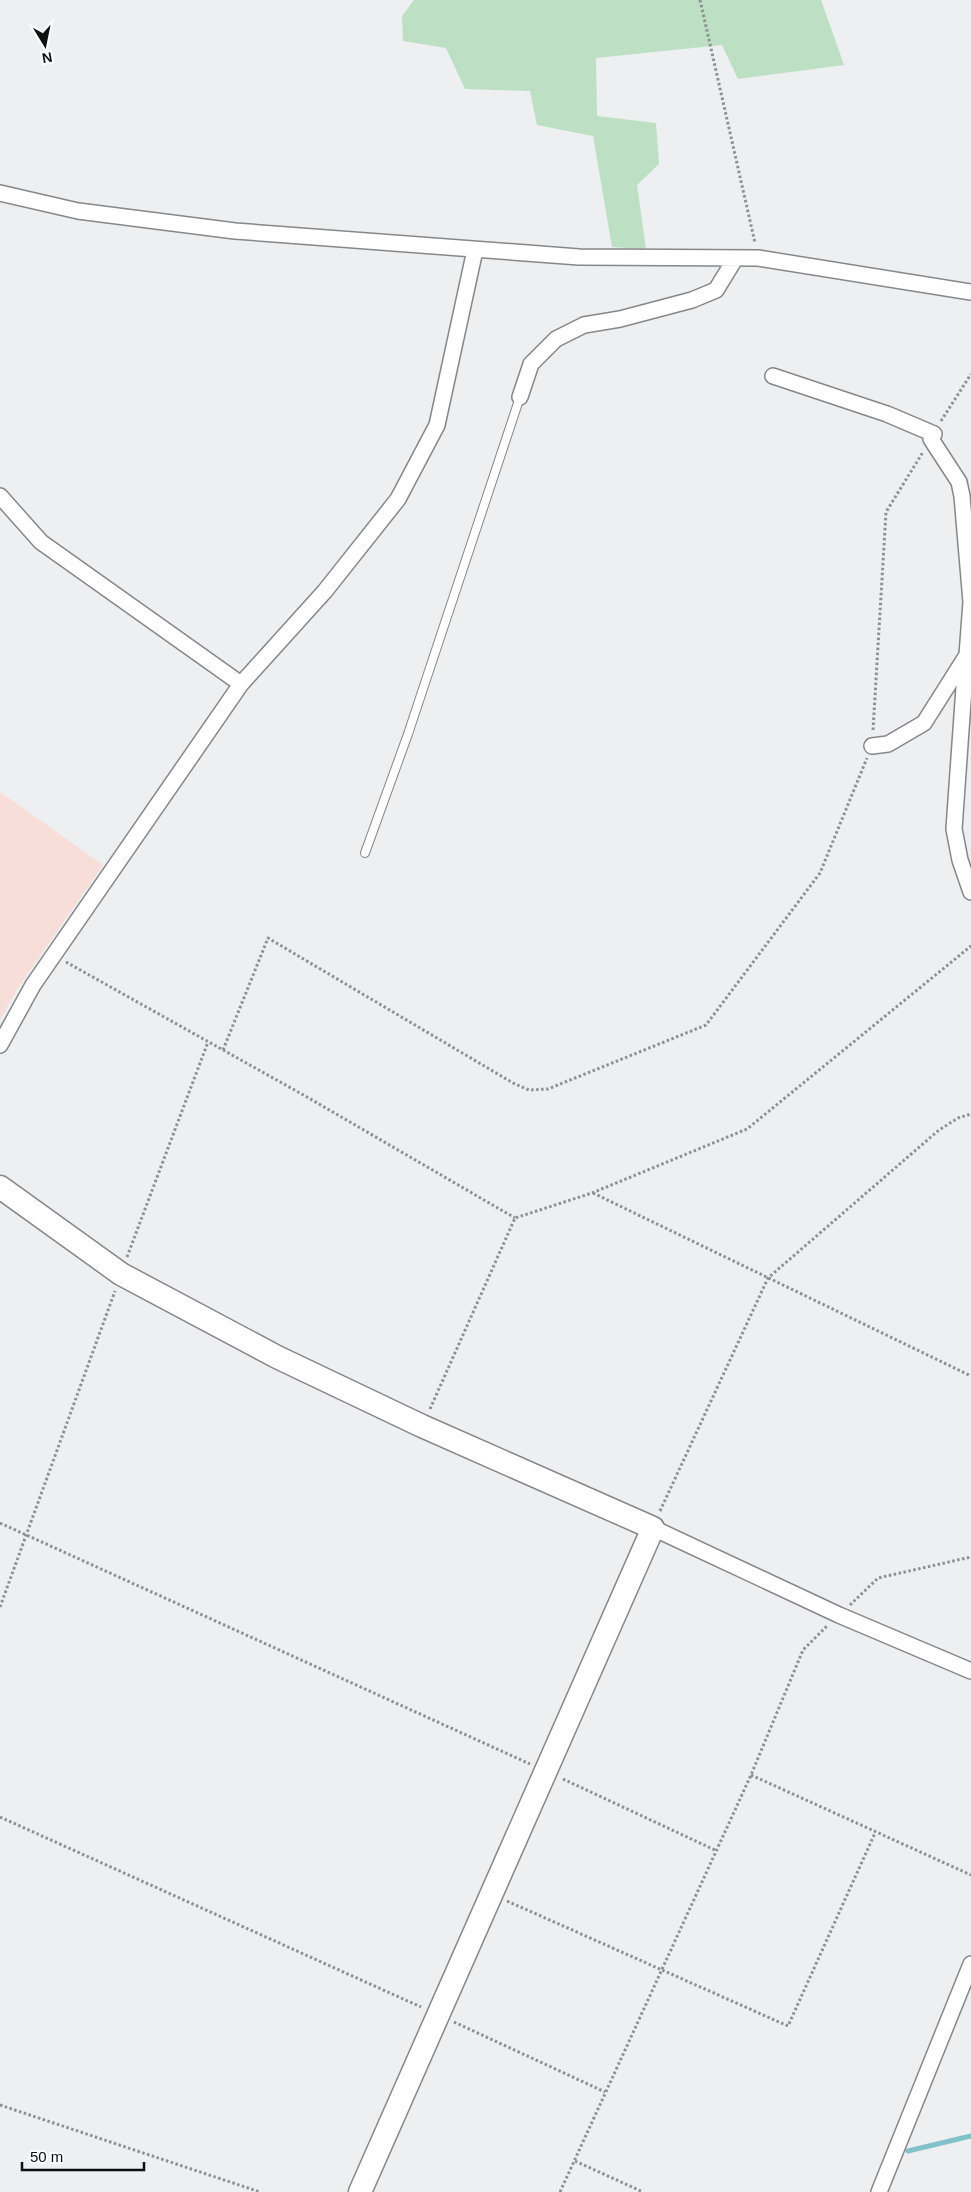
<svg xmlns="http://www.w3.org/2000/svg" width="971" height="2192" viewBox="0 0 971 2192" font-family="Arial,sans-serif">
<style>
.industrial{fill:#f8ded8}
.green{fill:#bddfc3}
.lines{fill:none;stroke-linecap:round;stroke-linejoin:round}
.stream{stroke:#81c1c8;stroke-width:5}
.lane-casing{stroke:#858788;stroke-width:10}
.street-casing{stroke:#858788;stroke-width:18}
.secondary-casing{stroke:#858788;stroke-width:25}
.path{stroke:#8e9090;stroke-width:3;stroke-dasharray:2.5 2.5;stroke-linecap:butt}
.lane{stroke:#fff;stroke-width:8}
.street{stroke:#fff;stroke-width:15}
.secondary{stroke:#fff;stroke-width:22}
</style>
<rect width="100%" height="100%" fill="#edeff0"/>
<path class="industrial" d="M0,792L103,865L19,986L0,1020Z"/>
<path class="green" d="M414,0H821L844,65L738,79L722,45L596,58L597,116L656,123L659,164L637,185L646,249L612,247L593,136L537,125L530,91L465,89L446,48L403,41L402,16Z"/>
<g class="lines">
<path class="stream" d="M908,2151L971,2136"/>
<defs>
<path id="lane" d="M365,853L408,734L520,397"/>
<path id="street" d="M0,193L78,211L235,231L579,257L758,258L971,292
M773,376L887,414L934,434
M520,397L531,364L556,339L584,325L620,319L692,300L716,290L735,259
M0,496L41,542L241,684
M966,659L954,829L960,860L971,892
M872,746L888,744L924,723L967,655L971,602L962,496L959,482L931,439
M0,1045L33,985L241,684L325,591L398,499L437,425L475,250
M653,1528L839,1615L971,1671
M879,2192L971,1964"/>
<path id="secondary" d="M0,1187L121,1274L277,1357L422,1426L653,1528L360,2192"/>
</defs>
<use href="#lane" class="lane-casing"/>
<use href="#street" class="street-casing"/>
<use href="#secondary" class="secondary-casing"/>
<path class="path" d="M700,0L755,243
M941,421L971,374
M873,730L886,512L923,452
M66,962L307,1097L515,1218
M223,1050L268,938L513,1083L529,1090L548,1089L706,1025L820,873L867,758
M593,1193L971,1376
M127,1257L208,1042
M430,1409L515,1218L592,1193L747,1129L971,946
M660,1511L768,1278L939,1130L958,1118L971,1114
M0,1523L530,1764
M850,1605L878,1578L971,1557
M0,1607L115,1291
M751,1775L971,1875
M563,1779L717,1851
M0,1817L421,2007
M507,1901L788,2026L875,1833
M454,2022L605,2092
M0,2105L260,2192
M575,2161L643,2192
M560,2192L751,1775L803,1650L827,1626"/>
<use href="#lane" class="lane"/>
<use href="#street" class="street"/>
<use href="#secondary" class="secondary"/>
</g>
<g transform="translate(45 45) rotate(170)" stroke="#fbfcfe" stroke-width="4" paint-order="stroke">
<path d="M0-4L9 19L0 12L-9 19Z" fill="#0e0f0f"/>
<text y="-8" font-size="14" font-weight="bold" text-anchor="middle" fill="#0e0f0f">N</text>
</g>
<path d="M22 2162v8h122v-8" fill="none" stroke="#0e0f0f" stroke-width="2.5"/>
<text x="30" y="2162" font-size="15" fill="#0e0f0f" stroke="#fbfcfe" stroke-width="4" paint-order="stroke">50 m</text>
</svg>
